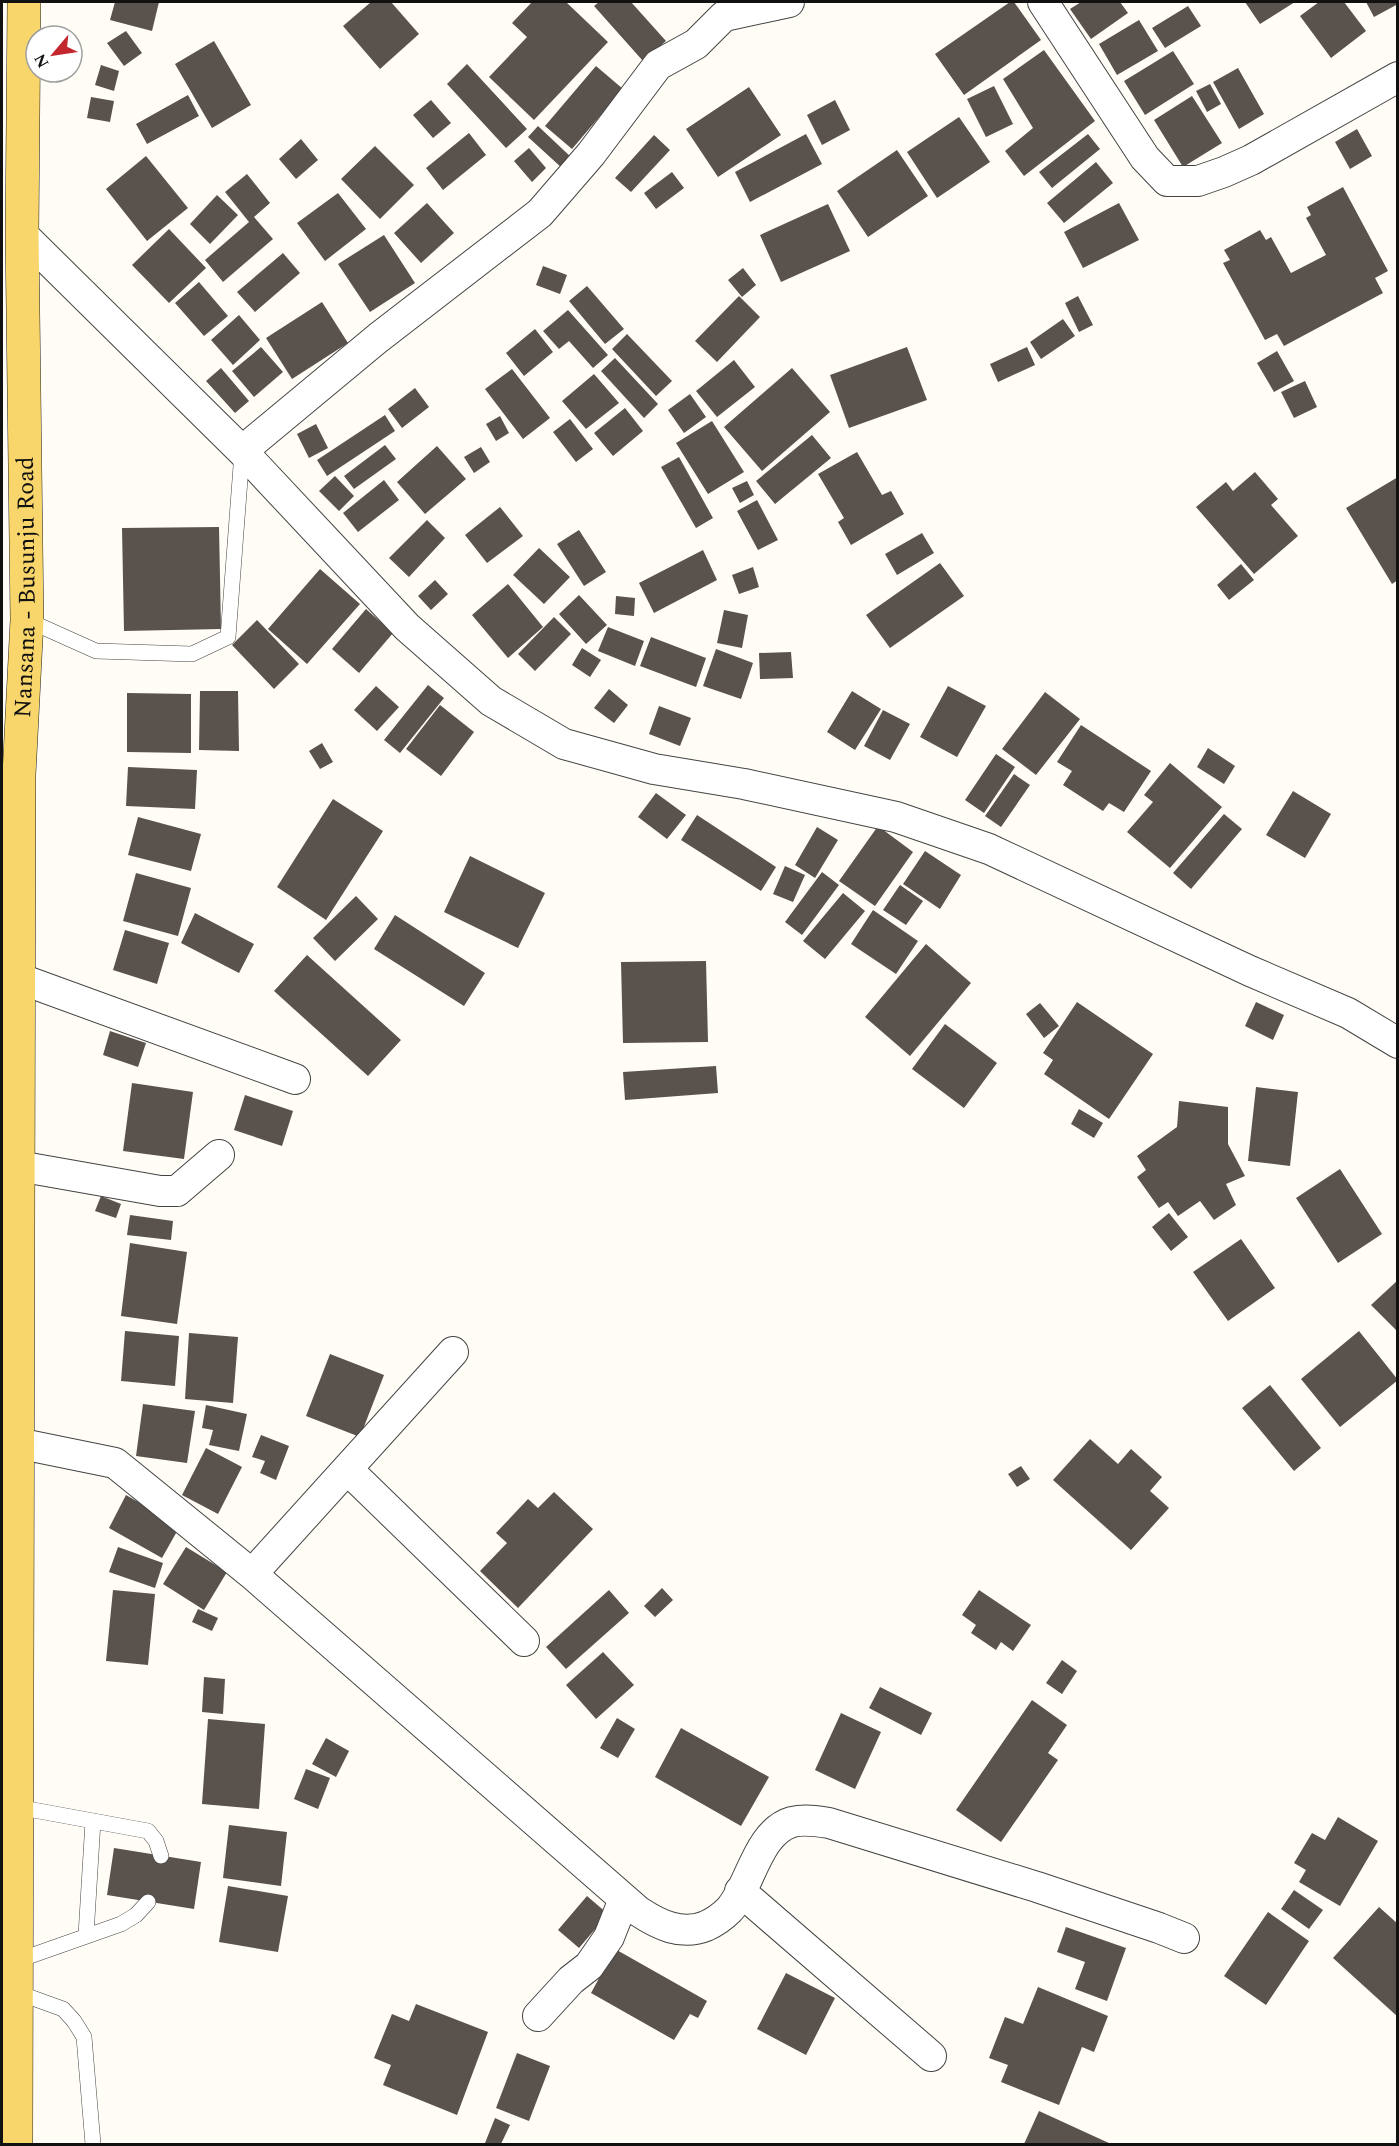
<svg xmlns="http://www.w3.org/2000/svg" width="1399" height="2146" viewBox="0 0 1399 2146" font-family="Spectral,serif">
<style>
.building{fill:#5a524d}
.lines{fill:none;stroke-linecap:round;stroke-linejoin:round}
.service-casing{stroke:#444;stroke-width:16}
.minor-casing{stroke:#444;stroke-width:32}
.primary-casing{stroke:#222;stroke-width:34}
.service{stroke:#fff;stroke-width:15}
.minor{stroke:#fff;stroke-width:30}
.primary{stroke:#f9d66b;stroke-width:33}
.labels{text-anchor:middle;stroke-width:6;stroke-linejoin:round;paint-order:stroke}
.street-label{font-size:24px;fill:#111;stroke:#fff}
</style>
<rect width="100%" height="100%" fill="#fffdf5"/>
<path class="building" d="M115,2H159L152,31L110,20Z
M371,2H391L419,34L380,69L343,26Z
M532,2H566L608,42L534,120L489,77L527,37L512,23Z
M599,2H631L666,41L643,61L594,6Z
M1010,2H1014L1041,40L964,95L935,54Z
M1081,2H1120L1128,13L1091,39L1070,9Z
M1245,2H1295L1260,24Z
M1319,2H1344L1366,31L1331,58L1300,16Z
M1366,2H1398V4L1374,17Z
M1188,6L1201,26L1165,48L1152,28Z
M1139,20L1158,51L1117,75L1099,44Z
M126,31L142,53L124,66L107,43Z
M214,41L251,105L212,128L175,64Z
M1044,50L1095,121L1024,176L1005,151L1033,128L1003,79Z
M1173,51L1194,84L1145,115L1124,81Z
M467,64L527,129L506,148L447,84Z
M101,65L119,71L114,91L95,85Z
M596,66L623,89L572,149L545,126Z
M1238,68L1264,114L1239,129L1213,82Z
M1210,84L1221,104L1207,112L1196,91Z
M994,86L1013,124L986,137L967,99Z
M749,87L781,135L718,177L686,129Z
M188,95L199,116L147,144L136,124Z
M1192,96L1222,143L1183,167L1154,120Z
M91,97L114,101L110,122L87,118Z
M431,100L451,123L433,138L413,115Z
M835,100L850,130L822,145L807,115Z
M959,117L990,162L937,198L907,152Z
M538,126L572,158L562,168L528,137Z
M1357,129L1372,156L1350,169L1335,142Z
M469,133L486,155L443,190L426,168Z
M806,134L822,164L750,202L735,172Z
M1088,134L1100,149L1052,188L1039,172Z
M654,135L670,150L631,192L615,178Z
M301,139L318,160L296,179L279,159Z
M375,146L414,185L380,219L341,179Z
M529,148L546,168L532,182L514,161Z
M897,150L928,196L868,237L837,191Z
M146,156L188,208L147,241L106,189Z
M1096,162L1113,183L1064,223L1047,203Z
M672,172L684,188L656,209L644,193Z
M247,174L270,203L254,217L273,239L223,282L205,260L249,222L225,192Z
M1343,187L1388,271L1375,278L1383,293L1284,346L1277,334L1265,340L1223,263L1230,260L1224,250L1260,230L1266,240L1271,237L1291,273L1326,255L1306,218L1311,215L1307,207Z
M338,193L366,229L325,261L297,223Z
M217,195L238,215L210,244L190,224Z
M427,203L454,233L421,263L394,233Z
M1119,203L1139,240L1083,268L1064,232Z
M828,204L850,251L781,282L760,235Z
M169,229L206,268L169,303L132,265Z
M384,235L415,283L370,312L338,264Z
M283,253L300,273L255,312L237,292Z
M543,266L567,275L560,294L536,285Z
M743,268L756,285L742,297L728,280Z
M199,282L228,316L204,336L175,303Z
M587,286L624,329L605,344L569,301Z
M739,296L760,317L717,362L695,341Z
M1078,296L1093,325L1079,332L1065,303Z
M322,302L348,343L292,379L266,338Z
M568,310L608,355L593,368L569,341L559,349L543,331Z
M239,315L260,340L233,365L211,340Z
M1063,319L1075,336L1041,359L1030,342Z
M535,329L553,352L524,376L506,353Z
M627,334L672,381L656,396L612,349Z
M261,347L283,372L254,397L232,371Z
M907,347L927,400L849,428L830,375Z
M1027,347L1035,365L998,382L990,364Z
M1277,351L1294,381L1274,392L1257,363Z
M615,358L658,404L644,418L601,371Z
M734,360L755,387L717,417L696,391Z
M221,368L249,401L235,413L206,381Z
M792,368L830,412L762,471L724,427Z
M512,369L550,418L523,439L485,389Z
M594,374L619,403L586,429L562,401Z
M1305,381L1317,407L1294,418L1281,392Z
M415,388L429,407L402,428L388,409Z
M690,394L706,417L684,433L668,410Z
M625,408L643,431L613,456L594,433Z
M385,415L395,431L327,476L317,460Z
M500,416L509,433L496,441L486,424Z
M570,419L593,449L576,462L553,432Z
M712,421L744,472L708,494L676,443Z
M316,424L328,448L309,458L297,434Z
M812,435L831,458L775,504L756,481Z
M385,445L396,459L354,489L344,476Z
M437,446L466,479L425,514L397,482Z
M481,447L490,462L474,473L464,457Z
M857,452L882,495L891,491L904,514L851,545L838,522L844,518L818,474Z
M679,457L713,518L696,528L661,467Z
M1255,472L1278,499L1271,505L1298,536L1254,574L1196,507L1226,482L1233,491Z
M335,476L354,496L339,511L319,491Z
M1398,477V580L1392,584L1346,508Z
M384,480L399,500L358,532L343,513Z
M747,481L754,495L740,503L732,488Z
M757,500L778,540L758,550L737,511Z
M500,507L523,536L487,563L465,535Z
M427,520L445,538L409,577L389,558Z
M219,527L221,629L124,631L122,528Z
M579,530L606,572L584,586L557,544Z
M922,533L934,553L897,575L885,554Z
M539,548L570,577L544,604L513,575Z
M703,550L717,580L654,613L639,583Z
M940,563L964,596L890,648L866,615Z
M1241,564L1254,580L1229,600L1217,585Z
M753,567L759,587L739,594L732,575Z
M320,569L360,604L307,664L268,629Z
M435,580L448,594L431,610L418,596Z
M508,584L543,627L508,658L472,615Z
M579,595L607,625L586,644L559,614Z
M616,596L635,598L634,616L615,614Z
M366,609L393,633L359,673L332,649Z
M724,610L748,615L742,648L717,643Z
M554,617L571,634L535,671L518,654Z
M257,620L299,664L274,689L232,645Z
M608,627L644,641L635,666L598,651Z
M651,637L706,658L696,687L640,666Z
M582,648L601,660L590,677L572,665Z
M716,649L753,663L741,699L703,686Z
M791,652L793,678L760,679L759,653Z
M428,685L444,698L400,753L384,740Z
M376,686L399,707L377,731L354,710Z
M948,686L986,706L957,757L920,737Z
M609,689L628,705L614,723L594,708Z
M200,691H238L239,751L199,750Z
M852,691L881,709L855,750L827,732Z
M1045,692L1080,719L1036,775L1002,749Z
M127,693L191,694V753L127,752Z
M440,705L474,732L441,776L406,749Z
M659,706L691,718L680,746L649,734Z
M883,710L910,724L890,760L864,746Z
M1081,725L1151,771L1124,812L1109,803L1103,811L1063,785L1072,771L1057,762Z
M322,743L333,762L320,769L309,751Z
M1208,748L1235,766L1224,784L1197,767Z
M996,754L1015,767L984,813L965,800Z
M1170,763L1222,807L1170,868L1127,832L1153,802L1144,795Z
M128,767L197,770L195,809L126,806Z
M1014,774L1030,785L1001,827L985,816Z
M1293,791L1331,814L1305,858L1266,835Z
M656,793L686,815L667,839L638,817Z
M333,799L383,831L326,920L277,887Z
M1224,814L1242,829L1191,889L1173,873Z
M697,815L776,867L761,891L681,840Z
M138,817L201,834L191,871L128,855Z
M878,826L913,852L875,906L839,881Z
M817,827L838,840L815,878L795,865Z
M925,851L961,875L940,909L903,884Z
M470,856L545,893L518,948L444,912Z
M785,866L805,875L793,902L773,894Z
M822,872L839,885L802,935L785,922Z
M136,873L191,888L178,936L123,921Z
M900,885L923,901L906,925L883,910Z
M843,893L865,911L825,959L803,941Z
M356,896L378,919L335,961L313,938Z
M873,910L918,941L896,974L851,944Z
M195,913L254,944L239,973L181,943Z
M395,915L485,973L464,1006L374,949Z
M125,930L169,943L157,984L113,970Z
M926,944L971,983L910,1056L865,1017Z
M307,955L401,1040L368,1076L274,991Z
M706,961L708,1042L623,1043L621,962Z
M1077,1002L1153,1054L1109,1119L1044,1074L1053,1060L1043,1053Z
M1256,1002L1284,1015L1273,1040L1245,1026Z
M1040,1003L1059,1026L1044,1038L1026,1014Z
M945,1024L997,1063L964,1108L912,1069Z
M110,1031L146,1043L138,1067L103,1055Z
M716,1066L718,1093L625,1100L623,1072Z
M132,1083L193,1092L184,1159L123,1151Z
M1256,1087L1298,1092L1290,1166L1248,1161Z
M245,1095L293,1111L282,1146L234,1130Z
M1179,1101L1228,1107V1144L1245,1176L1226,1184L1236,1205L1214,1220L1200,1201L1178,1216L1168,1202L1159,1208L1137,1177L1146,1170L1137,1156L1177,1127Z
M1079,1109L1103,1123L1094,1138L1071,1124Z
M1340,1169L1382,1234L1338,1263L1296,1198Z
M101,1196L121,1204L116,1218L95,1211Z
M1169,1213L1188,1237L1171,1251L1152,1227Z
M130,1215L173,1221L171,1240L127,1235Z
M1241,1239L1275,1288L1228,1321L1193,1272Z
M130,1243L187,1252L177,1324L121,1316Z
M1398,1280V1332L1371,1305Z
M125,1331L179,1336L175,1386L121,1381Z
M1359,1331L1398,1380L1340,1427L1301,1379Z
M189,1333L238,1337L233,1403L185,1399Z
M330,1354L384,1375L360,1437L306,1416Z
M1270,1385L1321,1448L1294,1471L1242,1408Z
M143,1404L195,1411L187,1463L136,1456Z
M206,1405L247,1414L239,1451L209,1445L213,1430L202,1428Z
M261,1435L289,1446L276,1480L260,1473L265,1461L252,1457Z
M1090,1439L1118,1464L1131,1449L1162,1477L1150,1491L1169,1508L1131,1550L1053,1480Z
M206,1448L242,1467L218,1514L182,1495Z
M1021,1466L1030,1479L1017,1487L1008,1474Z
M554,1492L593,1529L518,1608L480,1571L507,1543L496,1533L528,1499L538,1508Z
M126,1495L180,1526L162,1558L109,1528Z
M118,1547L163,1563L155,1588L109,1572Z
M186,1547L227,1572L204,1610L163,1584Z
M662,1588L673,1600L655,1617L644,1606Z
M113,1590L155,1594L148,1665L106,1661Z
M609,1590L629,1613L566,1669L546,1647Z
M979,1590L1031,1625L1013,1651L1001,1642L996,1650L971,1633L976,1625L962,1615Z
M198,1609L218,1618L212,1631L192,1622Z
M603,1652L634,1685L596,1719L566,1685Z
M1062,1660L1077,1671L1062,1694L1046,1683Z
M204,1677L225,1679L223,1714L202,1712Z
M880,1687L932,1713L921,1735L869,1708Z
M1032,1700L1067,1725L1048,1753L1058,1760L1001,1842L956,1810Z
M841,1713L881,1732L855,1789L815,1770Z
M617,1718L635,1729L618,1758L600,1748Z
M208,1719L265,1724L259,1809L202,1804Z
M681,1728L769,1777L741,1826L655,1777Z
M326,1738L349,1751L336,1777L312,1764Z
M306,1769L330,1778L318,1809L294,1799Z
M1338,1817L1378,1841L1340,1906L1299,1882L1306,1870L1294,1863L1312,1833L1325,1840Z
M229,1825L287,1832L281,1886L223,1878Z
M114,1848L201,1862L194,1909L107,1895Z
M228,1886L288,1896L278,1952L219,1942Z
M1294,1890L1323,1910L1309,1929L1281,1909Z
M587,1896L608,1914L579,1948L558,1930Z
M1379,1907L1398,1924V2017L1333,1958Z
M1268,1912L1309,1941L1266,2005L1224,1976Z
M1066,1927L1126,1948L1107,2001L1075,1989L1085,1962L1057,1952Z
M615,1949L707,2001L698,2018L690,2014L674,2040L591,1993Z
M786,1973L835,1998L806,2055L757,2029Z
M1038,1987L1108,2016L1094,2052L1082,2047L1059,2105L1001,2082L1008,2065L989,2058L1005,2017L1023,2024Z
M416,2004L488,2032L457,2115L383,2085L391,2065L374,2058L392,2014L409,2021Z
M517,2053L550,2066L529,2121L496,2108Z
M1039,2111L1111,2144H1024Z
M495,2118L510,2125L501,2144H489L485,2143Z"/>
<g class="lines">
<defs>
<path id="service" d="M27,620L96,651L192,654L228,637L242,453
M17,1807L148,1831L156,1841L161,1856
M86,1935L93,1821
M16,1961L121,1924L136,1915L148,1902
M16,1992L63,2009L74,2021L84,2037L93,2144"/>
<path id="minor" d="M1043,2L1145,158L1167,181H1198L1224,172L1251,160L1398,77
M22,234L242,451L407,627L491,701L564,744L654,769L744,784L896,817L989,849L1250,971L1348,1013L1398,1043
M242,451L378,338L540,213L591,154L658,65L696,44L724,16L789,2
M18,978L295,1079
M18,1166L160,1191H177L219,1155
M17,1443L115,1463L252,1574L638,1911C659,1925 682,1936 706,1926C715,1922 722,1917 729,1910C750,1888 757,1832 792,1822C804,1819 817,1821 829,1823L1037,1887L1159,1928L1184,1938
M347,1469L524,1641
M252,1574L453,1352
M740,1891L931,2056
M538,2016L571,1980L589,1966L609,1937L624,1899"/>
<g id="primary">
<path id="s1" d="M16,2144L19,775L27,620L22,234L24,2"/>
</g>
</defs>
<use href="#service" class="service-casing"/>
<use href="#minor" class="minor-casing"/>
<use href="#primary" class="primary-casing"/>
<use href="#service" class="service"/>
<use href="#minor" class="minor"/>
<use href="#primary" class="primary"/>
</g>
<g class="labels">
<g class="street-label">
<text dy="8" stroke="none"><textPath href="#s1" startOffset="1557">Nansana - Busunju Road</textPath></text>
</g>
</g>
<rect width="1399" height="2146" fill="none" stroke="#111111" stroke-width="6"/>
<g transform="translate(54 54) rotate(241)"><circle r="28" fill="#ffffff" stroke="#a0a0a0" stroke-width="1.5"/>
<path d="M0-4.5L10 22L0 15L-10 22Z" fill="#c4262e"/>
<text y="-9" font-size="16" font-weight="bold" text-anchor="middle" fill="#111111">N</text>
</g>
</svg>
